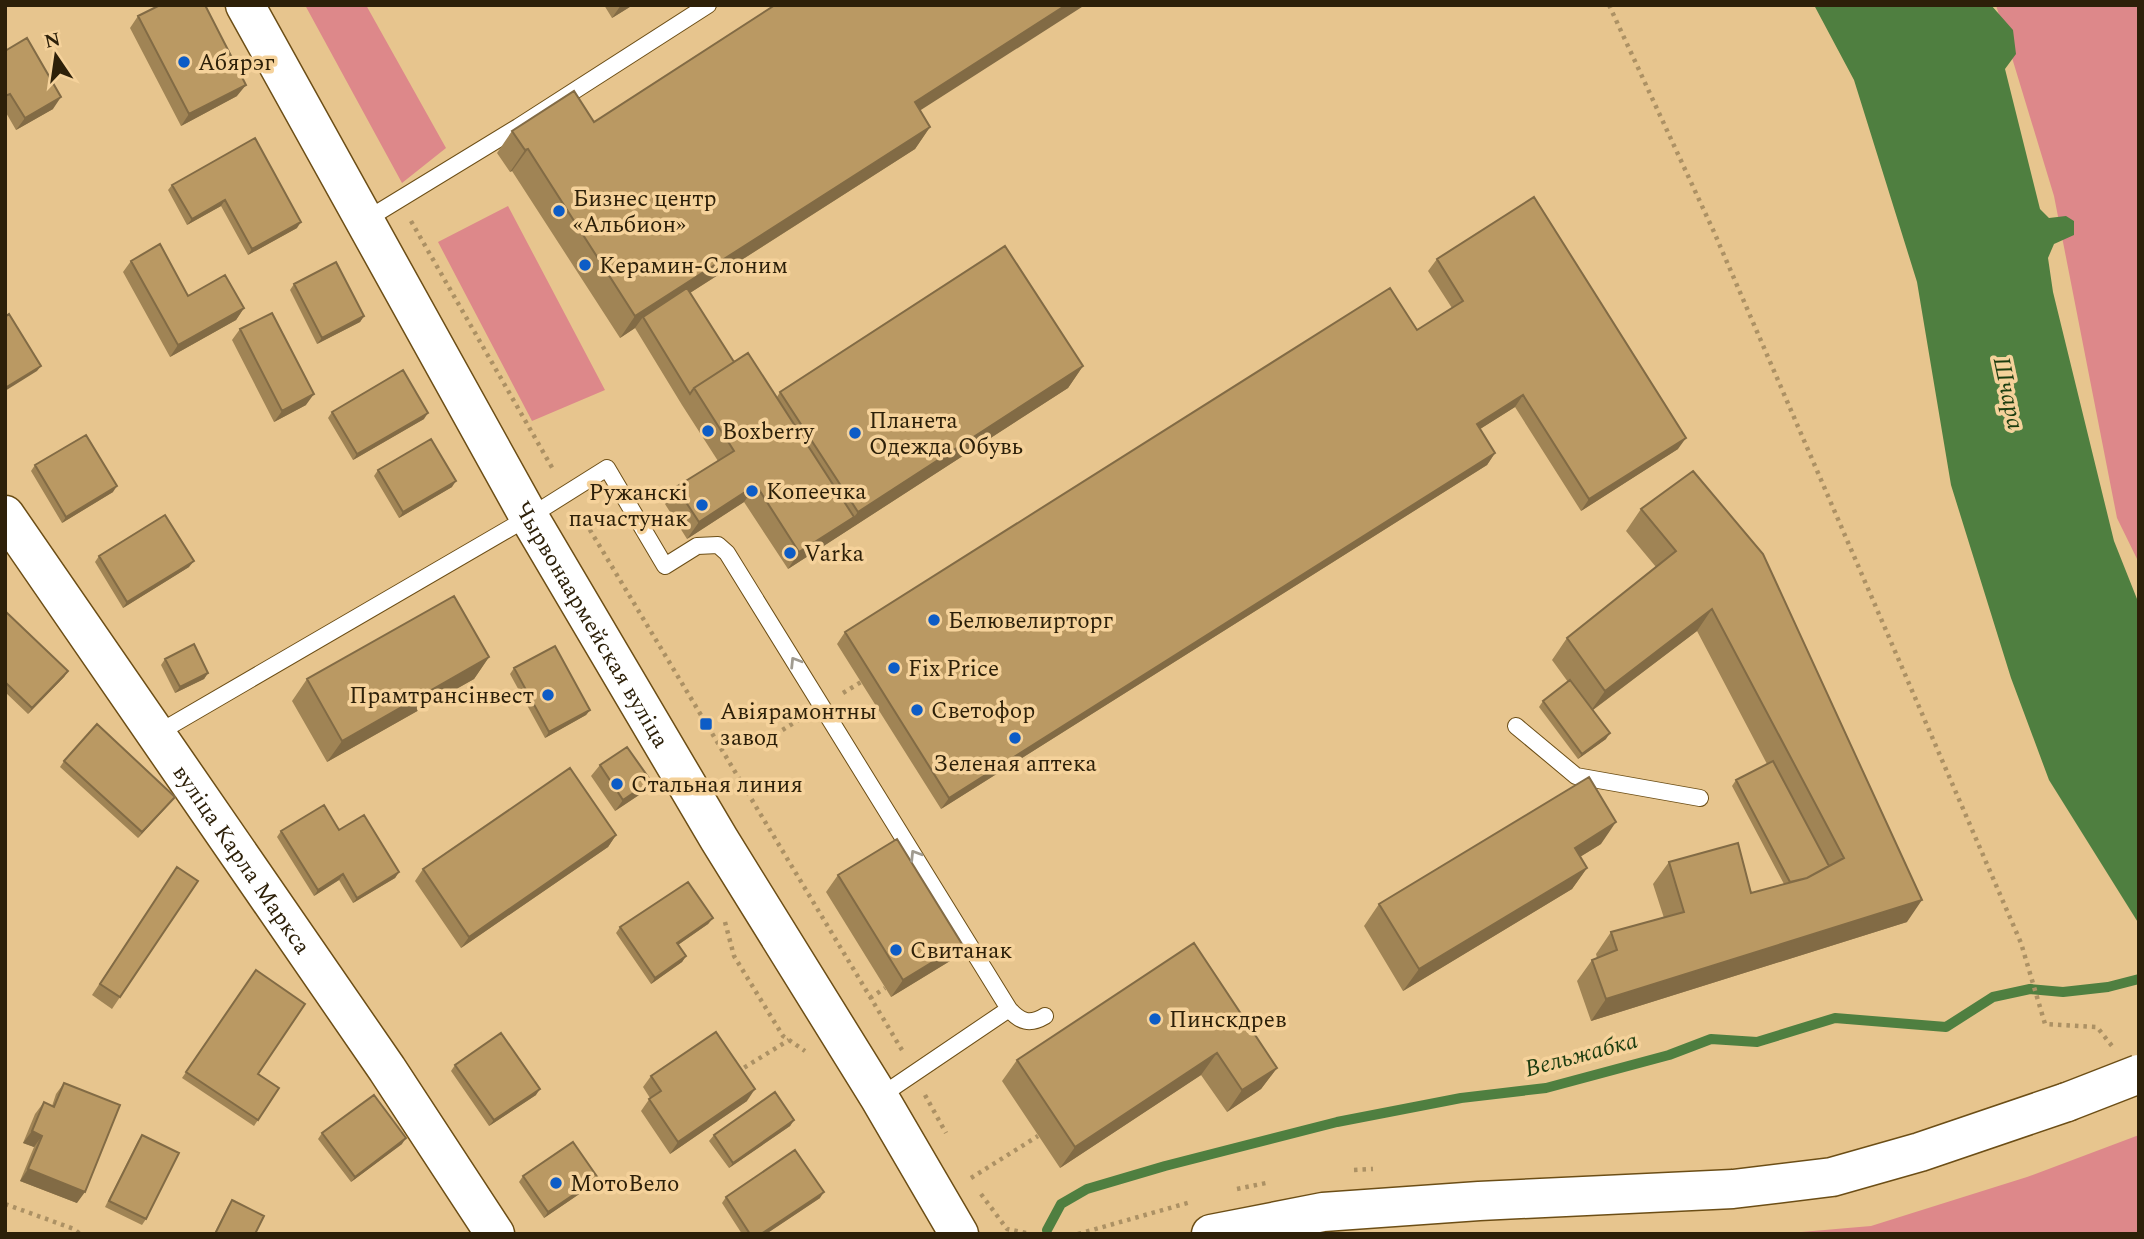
<svg xmlns="http://www.w3.org/2000/svg" width="2144" height="1239" viewBox="0 0 2144 1239" font-family="Spectral,serif">
<style>
.green{fill:#dd888a}
.water{fill:#4f7f40}
.lines{fill:none;stroke-linecap:round;stroke-linejoin:round}
.stream{stroke:#4f7f40;stroke-width:10}
.service-casing{stroke:#6c4e16;stroke-width:18}
.tertiary-casing{stroke:#6c4e16;stroke-width:41}
.secondary-casing{stroke:#6c4e16;stroke-width:41}
.trunk-casing{stroke:#6c4e16;stroke-width:41}
.path{stroke:#ac9164;stroke-width:4.5;stroke-dasharray:3.5 5;stroke-linecap:butt}
.service{stroke:#fff;stroke-width:16}
.tertiary{stroke:#fff;stroke-width:38}
.secondary{stroke:#fff;stroke-width:38}
.trunk{stroke:#fff;stroke-width:38}
.trunk-bridge-casing{stroke:#6c4e16;stroke-width:41;stroke-linecap:butt}
.trunk-bridge{stroke:#fff;stroke-width:38}
.wall{fill:#a08455}
.shaded-wall{fill:#826b45}
.building{fill:#ba9963;stroke:#826b45;stroke-width:2}
.oneway{stroke:#a09b90}
.poi-dot{fill:#0d5cc6;stroke:#f5d29b;stroke-width:2.5}
.labels{text-anchor:middle;stroke-width:7;stroke-linejoin:round;paint-order:stroke}
.poi-label{font-size:23px;fill:#2d2009;stroke:#f5d29b;text-anchor:start}
.street-label{font-size:23px;fill:#2d2009;stroke:#f5d29b}
.water-label{font-size:24px;font-style:italic;fill:#1c3d10;stroke:#f5d29b}
</style>
<rect width="100%" height="100%" fill="#e7c58e"/>
<path class="green" d="M305,5H366L446,148L402,183Z
M1996,5H2139V563L2117,518L2054,196Z
M508,206L605,390L532,421L438,242Z
M2139,1135V1234H1777L1871,1226L2027,1177Z"/>
<path class="water" d="M1814,5H1991L2013,30L2016,54L2005,69L2040,209L2049,218L2066,216L2074,221V235L2054,244L2048,258L2053,292L2114,541L2139,604V924L2049,780L2011,678L1951,485L1917,282L1854,80Z"/>
<g class="lines">
<path class="stream" d="M1047,1230L1061,1204L1087,1189L1165,1166L1337,1122L1461,1098L1546,1088L1669,1055L1711,1039L1757,1042L1835,1018L1946,1027L1993,997L2030,989L2063,992L2108,987L2139,979"/>
<defs>
<path id="service" d="M364,221L518,127L708,5
M1516,726L1576,776L1700,798
M158,733L529,517L607,468L665,566L697,546L718,545L727,553L1009,1009C1020,1022 1030,1025 1045,1016
M879,1097L1009,1009"/>
<g id="tertiary">
<path id="s1" d="M5,515L387,1069L495,1234"/>
</g>
<g id="secondary">
<path id="s2" d="M245,5L529,517L719,839L879,1097L959,1234"/>
</g>
<path id="trunk" d="M1211,1234L1323,1212L1479,1201L1733,1189L1832,1177L1920,1152L2067,1102"/>
</defs>
<use href="#service" class="service-casing"/>
<use href="#tertiary" class="tertiary-casing"/>
<use href="#secondary" class="secondary-casing"/>
<use href="#trunk" class="trunk-casing"/>
<path class="path" d="M1609,5L1714,232L2021,943L2045,1024L2097,1027L2112,1046
M411,221L554,471
M581,515L902,1050
M843,693L861,682
M768,739L800,719
M725,922L734,956L783,1036L805,1051
M870,998L885,988
M737,1072L789,1040
M925,1095L946,1133
M1354,1170L1373,1169
M971,1178L1038,1136
M1237,1189L1266,1183
M981,1194L1007,1229L1031,1234
M5,1204L74,1229L80,1234
M1078,1234L1191,1202"/>
<use href="#service" class="service"/>
<use href="#tertiary" class="tertiary"/>
<use href="#secondary" class="secondary"/>
<use href="#trunk" class="trunk"/>
<defs>
<path id="trunk-bridge" d="M2067,1102L2139,1074"/>
</defs>
<use href="#trunk-bridge" class="trunk-bridge-casing"/>
<use href="#trunk-bridge" class="trunk-bridge"/>
</g>
<path class="wall" d="M604,5H633L612,18Z
M138,16L237,96L181,126L130,28Z
M5,51L53,109L16,130L5,111Z
M920,111L930,127L915,149L690,293L734,362L777,397L780,392L1083,366L1068,388L788,569L744,502L687,539L665,504L676,487L718,461L682,405L635,328L620,338L512,171L510,172L497,153L512,131L594,122Z
M255,138L297,228L248,255L221,206L187,225L168,190L172,185Z
M1437,259L1678,449L1581,511L1515,407L1480,429L1495,453L1487,465L941,809L837,644L845,632L1417,330L1452,308L1428,271Z
M131,261L188,296L244,308L236,320L170,357L123,272Z
M294,284L364,316L360,322L317,344L290,290Z
M240,329L306,405L274,422L232,340Z
M332,412L424,419L353,460L328,418Z
M35,465L113,492L62,523L31,471Z
M378,470L452,487L399,518L374,476Z
M1693,471L1907,922L1591,1021L1577,981L1592,960L1597,958L1596,954L1611,932L1664,918L1653,884L1669,862L1751,893L1784,884L1732,786L1736,780L1767,764L1697,631L1593,710L1606,739L1578,759L1539,707L1543,701L1568,682L1552,660L1567,638L1656,567L1626,531L1641,509Z
M99,556L189,567L123,608L95,562Z
M5,611L68,671L64,677L28,714L5,692Z
M489,657L474,679L327,762L292,701L307,679Z
M165,659L208,673L204,679L175,693L161,665Z
M514,668L590,710L586,715L545,738L510,674Z
M64,761L175,797L138,838L60,767Z
M600,765L642,793L615,811L591,776Z
M339,830L399,872L395,878L353,903L339,880L314,896L277,837L281,831Z
M616,835L608,847L461,948L415,881L423,869Z
M1601,844L1580,857L1587,868L1572,889L1403,991L1364,926L1379,904Z
M177,867L198,881L112,1009L92,995Z
M838,875L962,944L950,961L891,997L826,892Z
M713,918L708,924L678,945L686,956L682,962L651,984L616,933L620,927Z
M1194,943L1277,1068L1261,1089L1227,1112L1201,1075L1060,1168L1002,1081L1017,1060Z
M256,970L258,1074L279,1088L254,1126L182,1078Z
M455,1065L536,1095L489,1126L451,1071Z
M651,1076L747,1101L670,1154L641,1111L650,1098L643,1087Z
M64,1083L77,1203L20,1181L34,1147L23,1143L35,1114L44,1102L52,1106L56,1094Z
M794,1120L790,1126L729,1168L709,1141L714,1135Z
M322,1133L402,1144L351,1182L318,1139Z
M142,1135L146,1219L142,1225L105,1207L138,1141Z
M523,1176L598,1178L594,1184L544,1218L519,1182Z
M726,1197L820,1198L766,1234H742L722,1203Z
M232,1200L255,1234H214L228,1206Z"/>
<path class="shaded-wall" d="M621,5H633L612,18Z
M1066,5H1085L899,124L915,102Z
M246,85L237,96L181,126L189,114Z
M61,97L53,109L16,130L25,118Z
M930,127L915,149L646,321L643,317L635,328L620,338L635,316Z
M528,149L512,171L510,172L525,150Z
M225,200L221,206L187,225L192,219Z
M301,222L297,228L248,255L252,249Z
M244,308L236,320L170,357L178,345Z
M364,316L360,322L317,344L322,338Z
M41,366L37,371L5,391V388Z
M1083,366L1068,388L788,569L799,552L854,517L858,512Z
M314,394L306,405L274,422L282,411Z
M1523,395L1515,407L1469,436L1477,424Z
M428,413L424,419L353,460L357,454Z
M1686,438L1678,449L1581,511L1589,499Z
M1495,453L1487,465L941,809L949,798Z
M456,481L452,487L399,518L403,512Z
M756,485L744,502L687,539L699,522Z
M117,486L113,492L62,523L66,517Z
M194,561L189,567L123,608L127,602Z
M1712,609L1697,631L1590,712L1605,691Z
M489,657L474,679L327,762L342,741Z
M68,671L64,677L28,714L32,708Z
M208,673L204,679L175,693L180,687Z
M590,710L586,715L545,738L549,732Z
M1610,733L1606,739L1578,759L1582,754Z
M651,781L642,793L615,811L623,800Z
M175,797L171,802L138,838L142,832Z
M1616,822L1601,844L1560,869L1575,848Z
M616,835L608,847L461,948L469,937Z
M1587,868L1572,889L1403,991L1419,969Z
M399,872L395,878L353,903L357,898Z
M343,874L339,880L314,896L318,890Z
M1922,900L1907,922L1591,1021L1606,999Z
M713,918L708,924L672,949L677,943Z
M962,944L950,961L891,997L903,980Z
M686,956L682,962L651,984L655,978Z
M1217,1053L1201,1075L1060,1168L1075,1147Z
M1277,1068L1261,1089L1227,1112L1242,1090Z
M540,1089L536,1095L489,1126L494,1120Z
M755,1089L747,1101L670,1154L678,1142Z
M794,1120L790,1126L729,1168L733,1163Z
M32,1131L42,1136L34,1147L23,1143Z
M406,1138L402,1144L351,1182L355,1177Z
M28,1169L85,1192L77,1203L20,1181Z
M598,1178L594,1184L544,1218L548,1212Z
M824,1192L820,1198L766,1234H761Z"/>
<path class="building" d="M160,5H205L246,85L189,114L138,16Z
M775,5H1066L915,102L930,127L635,316L528,149L525,150L512,131L574,91L594,122Z
M27,38L61,97L25,118L10,94L5,96V51Z
M255,138L301,222L252,249L225,200L192,219L172,185Z
M1534,197L1686,438L1589,499L1523,395L1477,424L1495,453L949,798L845,632L1390,288L1417,330L1463,301L1437,259Z
M160,244L188,296L225,275L244,308L178,345L131,261Z
M1005,246L1083,366L858,512L780,392Z
M336,262L364,316L322,338L294,284Z
M687,288L734,362L694,388L690,394L643,317Z
M272,313L314,394L282,411L240,329Z
M9,314L41,366L5,388V317Z
M748,353L854,517L799,552L756,485L699,522L676,487L734,451L694,388Z
M403,370L428,413L357,454L332,412Z
M86,435L117,486L66,517L35,465Z
M431,439L456,481L403,512L378,470Z
M1693,471L1763,554L1922,900L1606,999L1592,960L1617,950L1611,932L1684,912L1669,862L1738,843L1751,893L1807,878L1844,858L1712,609L1605,691L1567,638L1676,551L1641,509Z
M165,515L194,561L127,602L99,556Z
M454,596L489,657L342,741L307,679Z
M5,611L68,671L32,708L5,682Z
M194,644L208,673L180,687L165,659Z
M555,646L590,710L549,732L514,668Z
M1570,680L1610,733L1582,754L1543,701Z
M97,724L175,797L142,832L64,761Z
M627,747L651,781L623,800L600,765Z
M1773,761L1829,866L1807,878L1790,882L1736,780Z
M570,768L616,835L469,937L423,869Z
M1589,777L1616,822L1575,848L1587,868L1419,969L1379,904Z
M324,805L339,830L364,815L399,872L357,898L343,874L318,890L281,831Z
M897,839L962,944L903,980L838,875Z
M177,867L198,881L120,997L100,984Z
M688,882L713,918L677,943L686,956L655,978L620,927Z
M1194,943L1277,1068L1242,1090L1217,1053L1075,1147L1017,1060Z
M256,970L305,1004L258,1074L279,1088L258,1120L186,1072Z
M716,1032L755,1089L678,1142L649,1099L661,1091L651,1076Z
M501,1033L540,1089L494,1120L455,1065Z
M64,1083L120,1105L85,1192L28,1169L42,1136L32,1131L44,1102L54,1107Z
M775,1092L794,1120L733,1163L714,1135Z
M374,1095L406,1138L355,1177L322,1133Z
M142,1135L179,1153L146,1219L109,1201Z
M573,1142L598,1178L548,1212L523,1176Z
M795,1150L824,1192L761,1234H750L726,1197Z
M232,1200L264,1216L255,1234H215Z"/>
<defs><path id="oneway-chevron" d="M-2-3.5L2.5 0L-2 3.5" fill="none" stroke-width="1.6" stroke-linecap="round" stroke-linejoin="round" transform="scale(1.75)"/></defs>
<g class="oneway">
<use href="#oneway-chevron" transform="translate(795 662) rotate(-122)"/>
<use href="#oneway-chevron" transform="translate(915 855) rotate(-122)"/>
</g>
<g class="poi-dot">
<circle cx="184" cy="62" r="7"/>
<circle cx="559" cy="211" r="7"/>
<circle cx="585" cy="265" r="7"/>
<circle cx="708" cy="431" r="7"/>
<circle cx="855" cy="433" r="7"/>
<circle cx="752" cy="491" r="7"/>
<circle cx="702" cy="505" r="7"/>
<circle cx="790" cy="553" r="7"/>
<circle cx="934" cy="620" r="7"/>
<circle cx="894" cy="668" r="7"/>
<circle cx="548" cy="695" r="7"/>
<circle cx="917" cy="710" r="7"/>
<rect x="699" y="717" width="14" height="14" rx="3.5"/>
<circle cx="1015" cy="738" r="7"/>
<circle cx="617" cy="784" r="7"/>
<circle cx="896" cy="950" r="7"/>
<circle cx="1155" cy="1019" r="7"/>
<circle cx="556" cy="1183" r="7"/>
</g>
<g class="labels">
<g class="poi-label">
<text x="198" y="70">Абярэг</text>
<text x="573" y="206">Бизнес центр<tspan x="573" dy="26">«Альбион»</tspan></text>
<text x="599" y="273">Керамин-Слоним</text>
<text x="869" y="428">Планета<tspan x="869" dy="26">Одежда Обувь</tspan></text>
<text x="722" y="439">Boxberry</text>
<text x="766" y="499">Копеечка</text>
<text x="688" y="500" text-anchor="end">Ружанскі<tspan x="688" dy="26">пачастунак</tspan></text>
<text x="804" y="561">Varka</text>
<text x="948" y="628">Белювелирторг</text>
<text x="908" y="676">Fix Price</text>
<text x="534" y="703" text-anchor="end">Прамтрансінвест</text>
<text x="931" y="718">Светофор</text>
<text x="720" y="719">Авіярамонтны<tspan x="720" dy="26">завод</tspan></text>
<text x="1015" y="771" text-anchor="middle">Зеленая аптека</text>
<text x="631" y="792">Стальная линия</text>
<text x="910" y="958">Свитанак</text>
<text x="1169" y="1027">Пинскдрев</text>
<text x="570" y="1191">МотоВело</text>
</g>
<g class="street-label">
<text dy="8" stroke="none"><textPath href="#s2" startOffset="710">Чырвонаармейская вуліца</textPath></text>
<text dy="8" stroke="none"><textPath href="#s1" startOffset="418">вуліца Карла Маркса</textPath></text>
</g>
<g class="water-label">
<text transform="translate(2009 393) rotate(78)" y="8">Шчара</text>
<text transform="translate(1581 1054) rotate(-15)" y="8">Вельжабка</text>
</g>
</g>
<rect width="2144" height="1239" fill="none" stroke="#2d2009" stroke-width="14"/>
<g transform="translate(56 56) rotate(347)" stroke="#f5d29b" stroke-width="5" paint-order="stroke">
<path d="M0-5L12 26L0 18L-12 26Z" fill="#2d2009"/>
<text y="-10" font-size="19" font-weight="bold" text-anchor="middle" fill="#2d2009">N</text>
</g>
</svg>
